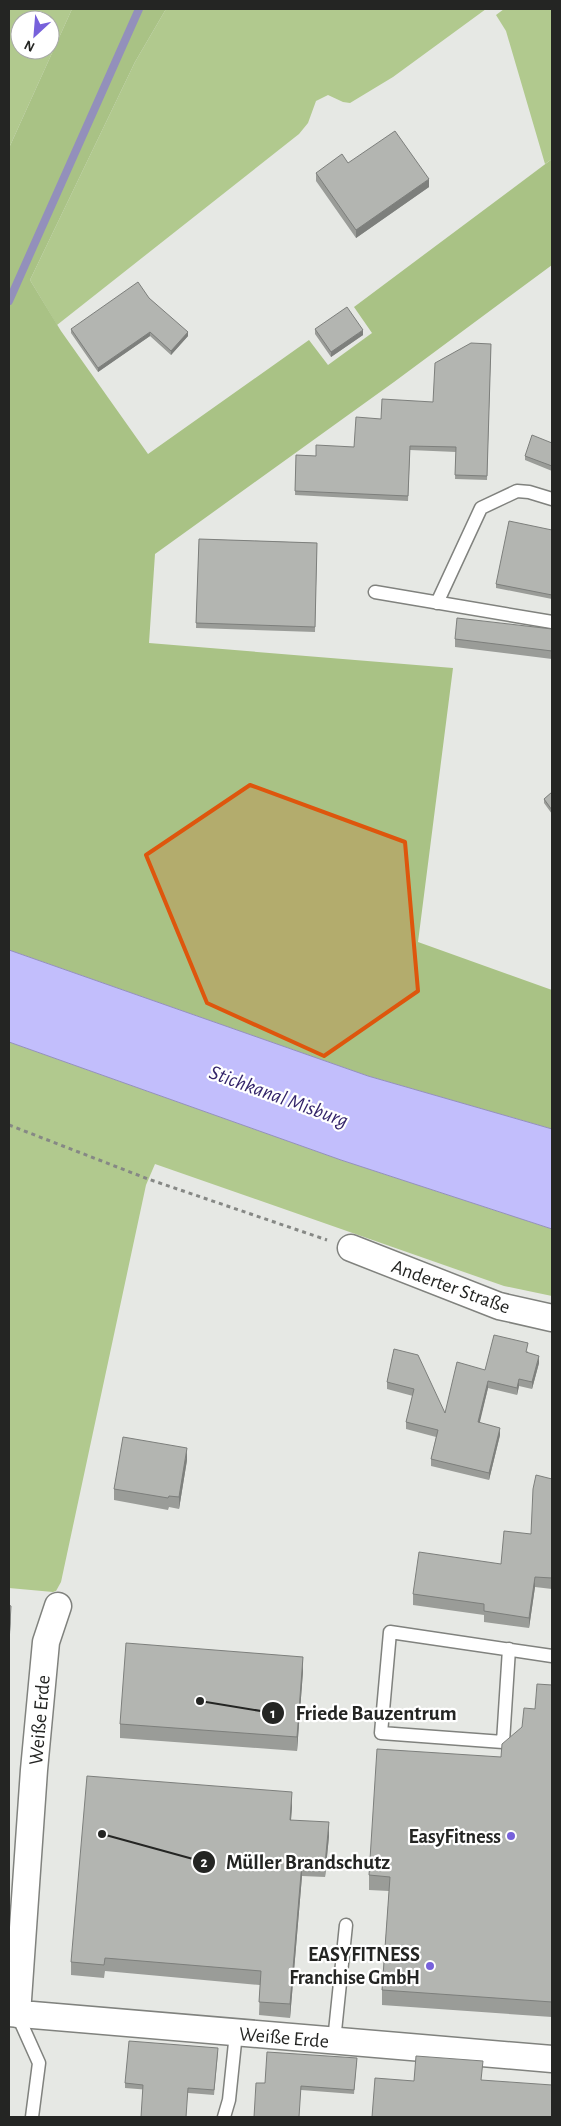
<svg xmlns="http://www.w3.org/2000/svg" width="561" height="2126" viewBox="0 0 561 2126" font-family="'Alegreya Sans',sans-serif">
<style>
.green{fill:#b1c98e;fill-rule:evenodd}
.forest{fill:#a9c285}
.water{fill:#c2befc;stroke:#9390bb}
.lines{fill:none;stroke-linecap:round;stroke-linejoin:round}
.stream{stroke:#9390bb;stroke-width:8}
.service-casing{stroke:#80827e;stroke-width:15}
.minor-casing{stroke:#80827e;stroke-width:29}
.path{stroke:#868885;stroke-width:3;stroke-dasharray:4 4;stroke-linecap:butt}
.service{stroke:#fff;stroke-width:12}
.minor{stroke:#fff;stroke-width:26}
.wall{fill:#9a9c98}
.shaded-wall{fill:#7d7f7c}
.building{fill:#b3b5b1;stroke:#7d7f7c}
.marked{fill:#de560d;fill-opacity:0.2;stroke:#de560d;stroke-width:4;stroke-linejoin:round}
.poi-dot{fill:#7761db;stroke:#fff;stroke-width:2}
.labels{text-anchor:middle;stroke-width:4.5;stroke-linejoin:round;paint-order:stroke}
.street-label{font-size:20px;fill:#242523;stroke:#fff}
.poi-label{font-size:20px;font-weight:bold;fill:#242523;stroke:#fff;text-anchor:end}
.water-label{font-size:21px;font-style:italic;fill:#33246a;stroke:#fff}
.leader{fill:none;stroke:#242523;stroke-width:2}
.callout-dot{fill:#242523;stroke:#fff;stroke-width:2}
.mark-label{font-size:15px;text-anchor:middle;font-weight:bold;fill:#fff}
.callout-label{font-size:21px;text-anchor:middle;font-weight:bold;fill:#242523;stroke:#fff;stroke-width:4.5;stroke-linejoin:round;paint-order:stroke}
</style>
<rect width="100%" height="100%" fill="#e6e8e4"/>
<path class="green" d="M9,9H72L9,148ZM20,20H50V50H20Z
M166,9H486L393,77L350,103L343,102L328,95L316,101L308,123L299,134L57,325L30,280L135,62Z
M504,9H552V159L545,164L506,31L496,15Z
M9,1042L341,1160L552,1229V1296L504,1286L155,1164L146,1185L61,1582L56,1591L53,1592L9,1588Z"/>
<path class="forest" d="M72,9H166L135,62L30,280L61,331L148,454L309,340L328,365L372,333L354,307L552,159V265L394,382L155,554L149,643L453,668L418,942L552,990V1129L368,1076L9,950V148Z"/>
<path class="water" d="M9,950L368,1076L552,1129V1229L341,1160L9,1042Z"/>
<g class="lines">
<path class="stream" d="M9,301L139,9"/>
<defs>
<path id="service" d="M375,592L552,622
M437,603L481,508L517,491L529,492L552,499
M509,1649L503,1742L381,1733L390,1632L552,1656
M17,2014L39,2063L32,2117
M334,2041L346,1925
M224,2117L229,2100L236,2033"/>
<path id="minor" d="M351,1248L499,1306L552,1318
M9,2013L552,2059
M17,2014L34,1770L46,1642L58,1606"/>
</defs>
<use href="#service" class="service-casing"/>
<use href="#minor" class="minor-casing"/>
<path class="path" d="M9,1125L148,1179L327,1240"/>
<use href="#service" class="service"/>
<use href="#minor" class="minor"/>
</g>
<path class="wall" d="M348,163L429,187L356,238L316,181V173Z
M149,298L188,336L171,355L150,336L98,372L71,333V329Z
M315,329L363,335L331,357L315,334Z
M491,344L487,480L455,479L456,452L410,450L408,501L295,495L296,455L316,456L354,447L381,419L433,402Z
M552,443V471L525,460V456Z
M552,530V599L496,588V584Z
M199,539L317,543L315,632L196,628Z
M552,629V659L455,647V639Z
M552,792V814L544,803V799Z
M394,1349L445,1413L485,1370L528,1351L527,1353L539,1363L532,1389L519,1386L517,1395L488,1388L479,1423L500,1435L489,1480L431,1466V1459L436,1437L406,1429V1422L413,1396L387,1389V1382Z
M187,1460L179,1509L169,1507L168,1510L114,1500V1489Z
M552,1479V1589L535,1587L529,1628L484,1622V1615L413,1605V1594L501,1564L531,1534Z
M303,1671L297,1751L120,1738V1724Z
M552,1685V2017L382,2005V1990L389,1891L369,1890V1875L501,1757Z
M292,1806L291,1820L329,1836L325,1877L302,1876L290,2018L259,2015L260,1985L105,1971L104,1978L71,1975V1962Z
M218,2052L214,2095L125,2088V2083Z
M357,2058L354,2094L301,2090L265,2083Z"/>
<path class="shaded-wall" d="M429,179V187L356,238V230Z
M363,330V335L331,357V352Z
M150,332V336L98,372V368Z
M188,332V336L171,355V351Z
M539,1356V1363L532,1389V1382Z
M519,1379V1386L517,1395V1388Z
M488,1381V1388L478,1430V1422Z
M500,1428V1435L489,1480V1473Z
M187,1448V1460L179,1509V1497Z
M535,1577V1587L529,1628V1618Z
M11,1606V1617L9,1652V1640Z
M303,1657V1671L297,1751V1737Z
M292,1792V1806L290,1833V1820Z
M329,1822V1836L325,1877V1864Z
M302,1862V1876L290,2018V2004Z"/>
<path class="building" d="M395,131L429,179L356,230L316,173L342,154L348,163Z
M138,282L149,298L188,332L171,351L150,332L98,368L71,329Z
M347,307L363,330L331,352L315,329Z
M471,343L491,344L487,476L455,475L456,447L410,446L408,496L295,491L296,455L316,456V445L354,447L356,417L381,419L382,399L433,402L435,363Z
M532,435L552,443V466L525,456Z
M509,521L552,530V595L496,584Z
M199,539L317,543L315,627L196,623Z
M457,618L552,629V651L455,639Z
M552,792V810L544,799Z
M494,1335L528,1343L526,1352L539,1356L532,1382L519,1379L517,1388L488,1381L478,1422L500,1428L489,1473L431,1459L438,1430L406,1422L414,1389L387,1382L394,1349L418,1355L445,1413L457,1362L485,1370Z
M123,1437L187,1448L179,1497L169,1496L168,1498L114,1489Z
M536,1475L552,1479V1578L535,1577L529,1618L484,1611V1604L413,1594L419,1552L501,1564L504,1531L531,1534L533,1489Z
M9,1605L11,1606L9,1640Z
M126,1643L303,1657L297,1737L120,1724Z
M537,1684L552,1685V2002L382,1990L390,1877L369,1875L377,1749L501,1757L502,1744L522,1727L524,1708L535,1709Z
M87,1776L292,1792L290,1820L329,1822L325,1864L302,1862L290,2004L259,2002L261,1971L105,1958L104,1965L71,1962Z
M129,2041L218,2048L214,2090L188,2088L186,2117H141L143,2085L125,2083Z
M267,2052L357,2058L354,2090L301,2086L299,2117H254L256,2083H265Z
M416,2056L483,2061L481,2080L552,2085V2117H372L375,2078L414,2081Z"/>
<path class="marked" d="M250,785L405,842L418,991L324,1056L207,1003L146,855Z"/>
<g class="poi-dot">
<circle cx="511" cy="1836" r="5"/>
<circle cx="430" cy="1966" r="5"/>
</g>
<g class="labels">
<g class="street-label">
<text transform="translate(451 1286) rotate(20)" y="7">Anderter Straße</text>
<text transform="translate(39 1720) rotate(-85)" y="7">Weiße Erde</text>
<text transform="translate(284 2037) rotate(5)" y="7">Weiße Erde</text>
</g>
<g class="poi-label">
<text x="501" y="1843">EasyFitness</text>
<text x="420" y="1961">EASYFITNESS<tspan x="420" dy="23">Franchise GmbH</tspan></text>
</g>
<g class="water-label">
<text transform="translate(279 1096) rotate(20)" y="7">Stichkanal Misburg</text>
</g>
</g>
<path class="leader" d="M200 1701L273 1713M102 1834L204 1862"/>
<g class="callout-dot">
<circle cx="200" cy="1701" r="5"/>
<circle cx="102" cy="1834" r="5"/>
<circle cx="273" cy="1713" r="12"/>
<circle cx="204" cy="1862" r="12"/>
</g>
<g class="mark-label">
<text x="273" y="1718">1</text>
<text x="204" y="1867">2</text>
</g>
<g class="callout-label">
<text x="376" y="1720">Friede Bauzentrum</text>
<text x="308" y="1869">Müller Brandschutz</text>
</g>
<rect width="561" height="2126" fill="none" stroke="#242523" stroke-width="20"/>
<g transform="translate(35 35) rotate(206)"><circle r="24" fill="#ffffff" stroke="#a7a8a7"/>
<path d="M0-4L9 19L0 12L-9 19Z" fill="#7761db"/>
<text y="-8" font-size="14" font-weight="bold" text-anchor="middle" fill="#242523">N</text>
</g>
</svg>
